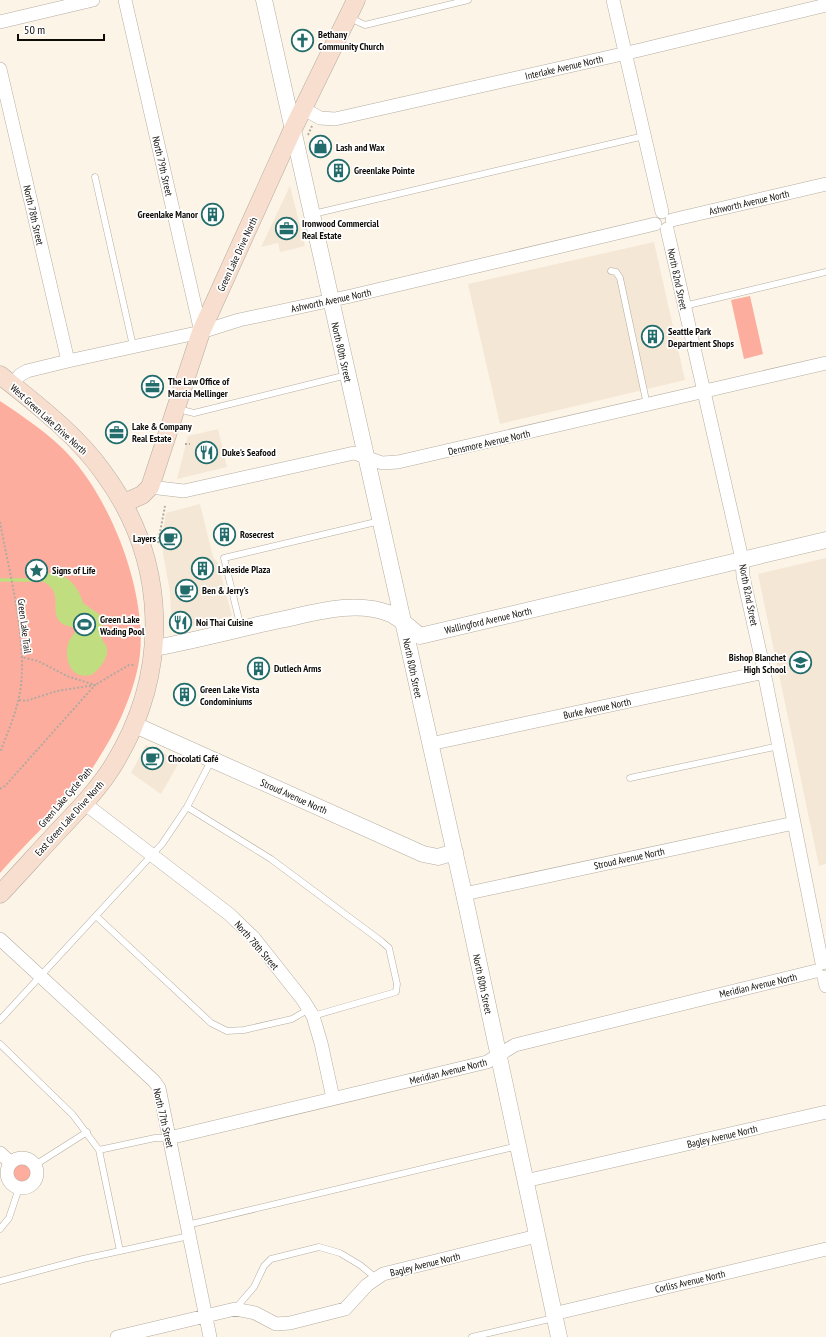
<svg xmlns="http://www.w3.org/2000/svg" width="826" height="1337" viewBox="0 0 826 1337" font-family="'PT Sans Narrow',sans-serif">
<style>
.built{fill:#f5e7d5}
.green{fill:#fdad9e}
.water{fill:#c0dd7f}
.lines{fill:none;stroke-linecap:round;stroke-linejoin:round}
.stream{stroke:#c0dd7f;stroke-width:3.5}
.service-casing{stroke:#b4aca0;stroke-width:7}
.minor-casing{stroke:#b4aca0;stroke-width:14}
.tertiary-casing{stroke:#b4aca0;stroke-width:17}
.secondary-casing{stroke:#b4aca0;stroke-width:19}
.path{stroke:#b1aaa0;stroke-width:2;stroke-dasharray:2 2;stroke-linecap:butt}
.service{stroke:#fff;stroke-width:6}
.minor{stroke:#fff;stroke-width:13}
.tertiary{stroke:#fff;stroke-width:16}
.secondary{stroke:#f7dece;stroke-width:18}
.labels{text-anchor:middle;stroke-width:3.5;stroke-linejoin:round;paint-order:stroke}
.poi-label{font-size:10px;font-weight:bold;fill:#0f0c08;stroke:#fff;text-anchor:start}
.street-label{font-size:10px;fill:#0f0c08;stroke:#fff}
</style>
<rect width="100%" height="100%" fill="#fcf4e7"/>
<path class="built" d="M290,186L305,246L280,252L278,243L261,247Z
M654,242L685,380L500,424L468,284Z
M218,429L227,467L177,479L188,436Z
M200,504L213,557L218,563L232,616L174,631L172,629L170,592L163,554L162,537L166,513Z
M826,558V864L819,866L758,574Z
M146,745L180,761L161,794L131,773Z"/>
<path class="green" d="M750,296L763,354L744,359L731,300Z
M0,401C21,415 42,429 60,446C110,492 152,600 138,667C131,700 115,733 97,761C71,803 32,836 0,873Z
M13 1173a9 9 0 1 1 18 0a9 9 0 1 1-18 0Z"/>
<path class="water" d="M54,572C70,577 79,588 83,603L103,617C104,624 99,630 101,636C102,641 106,644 107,648C109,657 99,671 91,675C72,680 64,661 68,644C69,639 74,635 76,630L75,628C70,626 64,626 60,622C49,609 65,592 42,581L41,579L44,574Z"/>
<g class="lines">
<path class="stream" d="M0,580H42"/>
<defs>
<path id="service" d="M350,18L365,25L468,0
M95,177L133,346
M313,214L644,136
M611,271L616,272L620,278L647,405
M684,306L826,272
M178,409L194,413L347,375
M241,628L224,558L380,521
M630,778L779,746
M187,807L271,859L381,941L389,948L397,984L396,992L313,1016
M96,916L211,1023L227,1031L244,1030L292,1019L309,1009
M0,1020L162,844L187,807L211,761
M0,1044L73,1115L99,1150L120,1251
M99,1150L155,1138H169
M35,1165L87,1132
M187,1225L518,1146
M0,1229L9,1218L19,1188
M0,1281L83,1259L189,1236
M235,1309L254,1287L264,1266L271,1259L319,1247L340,1253L360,1265L376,1278
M472,1337L554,1318"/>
<path id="minor" d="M125,0L201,332
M613,0L662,212
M0,22L93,0
M0,69L68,361
M304,109L320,118L335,119L640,50L826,5
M672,220L826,184
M667,229L742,559L743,576L761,657L822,963
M12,385L20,375L27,371L68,361L201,332L239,320L351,296L655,224
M150,487L184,491L354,453L382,463L398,462L826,363
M430,744L764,672
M84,803L229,914L254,938L303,1000L313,1016L321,1043L333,1098
M464,894L794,823
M0,939L154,1081L159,1088L210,1337
M824,977L826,986
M169,1138L487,1062L515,1045L816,971
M0,1153L11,1163
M7 1173a15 15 0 1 1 30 0a15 15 0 1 1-30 0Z
M525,1181L826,1112
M553,1314L826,1249
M117,1337L235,1309L255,1313L276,1324L290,1323L345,1309L367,1285L383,1274L537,1236"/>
<path id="tertiary" d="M264,0L464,894L559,1337
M155,648C197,640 238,629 280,620C314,613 354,600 388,613C398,616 412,630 420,636L826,540
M135,725L423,854L438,857L455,852"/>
<path id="secondary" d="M0,375C36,404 76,434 103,472C168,560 171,671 114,764C100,787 81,807 62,827C41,849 21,872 0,894
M124,503L142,495L150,487L201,332L292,131L356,0"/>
</defs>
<use href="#service" class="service-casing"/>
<use href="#minor" class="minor-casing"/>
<use href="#tertiary" class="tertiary-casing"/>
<use href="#secondary" class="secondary-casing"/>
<path class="path" d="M308,135L312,126
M185,444H190
M0,522C9,572 31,653 18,701C14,719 6,736 0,753
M158,543L165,506
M19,700L26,701L57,691L95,685L129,665H135
M0,789L5,786L95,685L67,676L38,661L21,657"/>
<use href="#service" class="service"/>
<use href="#minor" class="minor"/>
<use href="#tertiary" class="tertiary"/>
<use href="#secondary" class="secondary"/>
</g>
<defs>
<symbol id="church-ring" viewBox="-11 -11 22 22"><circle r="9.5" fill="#fff" stroke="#226d6b" stroke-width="1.5"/><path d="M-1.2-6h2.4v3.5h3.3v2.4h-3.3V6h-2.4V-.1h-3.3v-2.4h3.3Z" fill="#226d6b"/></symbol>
<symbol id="shop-ring" viewBox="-11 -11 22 22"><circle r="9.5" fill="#fff" stroke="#226d6b" stroke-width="1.5"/><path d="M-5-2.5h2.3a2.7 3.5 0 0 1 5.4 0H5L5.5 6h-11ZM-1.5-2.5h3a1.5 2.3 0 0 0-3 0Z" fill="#226d6b"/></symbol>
<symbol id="building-ring" viewBox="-11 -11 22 22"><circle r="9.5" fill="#fff" stroke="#226d6b" stroke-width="1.5"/><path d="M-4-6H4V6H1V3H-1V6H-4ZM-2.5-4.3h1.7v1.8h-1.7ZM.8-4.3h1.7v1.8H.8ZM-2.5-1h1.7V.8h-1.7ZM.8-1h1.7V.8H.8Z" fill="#226d6b"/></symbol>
<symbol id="office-ring" viewBox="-11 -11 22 22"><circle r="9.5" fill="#fff" stroke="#226d6b" stroke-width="1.5"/><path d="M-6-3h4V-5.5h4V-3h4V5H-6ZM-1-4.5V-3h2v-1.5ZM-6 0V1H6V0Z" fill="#226d6b"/></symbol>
<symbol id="restaurant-ring" viewBox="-11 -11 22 22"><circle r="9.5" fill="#fff" stroke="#226d6b" stroke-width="1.5"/><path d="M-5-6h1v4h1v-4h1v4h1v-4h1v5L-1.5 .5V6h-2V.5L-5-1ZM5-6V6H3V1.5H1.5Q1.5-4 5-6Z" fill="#226d6b"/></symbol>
<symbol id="cafe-ring" viewBox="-11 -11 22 22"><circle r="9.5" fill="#fff" stroke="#226d6b" stroke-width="1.5"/><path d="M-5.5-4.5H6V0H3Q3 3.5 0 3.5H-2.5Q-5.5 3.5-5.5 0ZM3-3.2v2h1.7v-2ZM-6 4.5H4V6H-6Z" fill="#226d6b"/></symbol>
<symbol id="sight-ring" viewBox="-11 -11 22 22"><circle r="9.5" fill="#fff" stroke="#226d6b" stroke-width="1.5"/><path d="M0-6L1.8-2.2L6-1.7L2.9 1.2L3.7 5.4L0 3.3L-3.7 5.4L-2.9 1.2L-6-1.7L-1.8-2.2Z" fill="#226d6b"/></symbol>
<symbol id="stadium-ring" viewBox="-11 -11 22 22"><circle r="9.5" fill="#fff" stroke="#226d6b" stroke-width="1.5"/><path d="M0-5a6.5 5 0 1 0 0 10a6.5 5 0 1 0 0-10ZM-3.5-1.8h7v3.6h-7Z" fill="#226d6b"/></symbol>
<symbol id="school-ring" viewBox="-11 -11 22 22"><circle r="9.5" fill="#fff" stroke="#226d6b" stroke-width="1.5"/><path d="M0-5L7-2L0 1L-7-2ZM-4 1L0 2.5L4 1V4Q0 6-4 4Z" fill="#226d6b"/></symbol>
</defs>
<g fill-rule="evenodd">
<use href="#church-ring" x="290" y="28" width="25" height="25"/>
<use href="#shop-ring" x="308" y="134" width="25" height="25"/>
<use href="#building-ring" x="326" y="158" width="25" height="25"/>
<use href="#building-ring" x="200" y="202" width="25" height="25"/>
<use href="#office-ring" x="274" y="216" width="25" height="25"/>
<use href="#building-ring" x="640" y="324" width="25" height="25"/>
<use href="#office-ring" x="140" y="374" width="25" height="25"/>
<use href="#office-ring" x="104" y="420" width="25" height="25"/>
<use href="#restaurant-ring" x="194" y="440" width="25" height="25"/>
<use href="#building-ring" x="212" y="522" width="25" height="25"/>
<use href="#cafe-ring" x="158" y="526" width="25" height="25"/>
<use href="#building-ring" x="190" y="556" width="25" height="25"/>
<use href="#sight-ring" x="24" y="558" width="25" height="25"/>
<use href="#cafe-ring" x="174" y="578" width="25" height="25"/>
<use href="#restaurant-ring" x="168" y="610" width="25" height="25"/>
<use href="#stadium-ring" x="72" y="612" width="25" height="25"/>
<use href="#school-ring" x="788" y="650" width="25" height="25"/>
<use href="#building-ring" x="246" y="656" width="25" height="25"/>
<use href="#building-ring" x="172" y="682" width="25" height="25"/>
<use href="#cafe-ring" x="140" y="746" width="25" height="25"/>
</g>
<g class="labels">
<g class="poi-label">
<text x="318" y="38">Bethany<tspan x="318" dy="12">Community Church</tspan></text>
<text x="336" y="151">Lash and Wax</text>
<text x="354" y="174">Greenlake Pointe</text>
<text x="198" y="218" text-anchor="end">Greenlake Manor</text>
<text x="302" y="227">Ironwood Commercial<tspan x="302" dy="12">Real Estate</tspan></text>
<text x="668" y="335">Seattle Park<tspan x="668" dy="12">Department Shops</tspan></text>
<text x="168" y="385">The Law Office of<tspan x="168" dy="12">Marcia Mellinger</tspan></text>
<text x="132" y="430">Lake &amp; Company<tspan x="132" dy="12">Real Estate</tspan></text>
<text x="222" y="456">Duke's Seafood</text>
<text x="240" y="538">Rosecrest</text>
<text x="156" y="542" text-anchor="end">Layers</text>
<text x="218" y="573">Lakeside Plaza</text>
<text x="52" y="574">Signs of Life</text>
<text x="202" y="594">Ben &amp; Jerry's</text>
<text x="100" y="623">Green Lake<tspan x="100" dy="12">Wading Pool</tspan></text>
<text x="196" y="626">Noi Thai Cuisine</text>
<text x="786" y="661" text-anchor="end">Bishop Blanchet<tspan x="786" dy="12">High School</tspan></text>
<text x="274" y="672">Dutlech Arms</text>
<text x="200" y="693">Green Lake Vista<tspan x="200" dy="12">Condominiums</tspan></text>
<text x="168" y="762">Chocolati Café</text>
</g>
<g class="street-label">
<text transform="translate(564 67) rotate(-13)" y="4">Interlake Avenue North</text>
<text transform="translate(163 166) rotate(77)" y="4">North 79th Street</text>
<text transform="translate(749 202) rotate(-13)" y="4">Ashworth Avenue North</text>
<text transform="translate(34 215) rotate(77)" y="4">North 78th Street</text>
<text transform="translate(237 254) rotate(-65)" y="4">Green Lake Drive North</text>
<text transform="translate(678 279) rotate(78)" y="4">North 82nd Street</text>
<text transform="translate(331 300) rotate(-12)" y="4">Ashworth Avenue North</text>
<text transform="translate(342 352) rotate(77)" y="4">North 80th Street</text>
<text transform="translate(49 419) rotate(42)" y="4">West Green Lake Drive North</text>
<text transform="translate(489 442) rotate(-13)" y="4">Densmore Avenue North</text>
<text transform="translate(749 595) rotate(79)" y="4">North 82nd Street</text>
<text transform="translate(488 620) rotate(-13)" y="4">Wallingford Avenue North</text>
<text transform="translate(25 626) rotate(83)" y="4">Green Lake Trail</text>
<text transform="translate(413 668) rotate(78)" y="4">North 80th Street</text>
<text transform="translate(597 708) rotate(-12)" y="4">Burke Avenue North</text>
<text transform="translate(294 796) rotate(24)" y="4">Stroud Avenue North</text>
<text transform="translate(65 797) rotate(-49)" y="4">Green Lake Cycle Path</text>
<text transform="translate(69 818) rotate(-48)" y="4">East Green Lake Drive North</text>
<text transform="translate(629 858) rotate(-12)" y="4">Stroud Avenue North</text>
<text transform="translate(257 945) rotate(49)" y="4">North 78th Street</text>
<text transform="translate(483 984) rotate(78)" y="4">North 80th Street</text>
<text transform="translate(758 985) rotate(-13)" y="4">Meridian Avenue North</text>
<text transform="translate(448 1071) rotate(-14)" y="4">Meridian Avenue North</text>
<text transform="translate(164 1118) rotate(77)" y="4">North 77th Street</text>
<text transform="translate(722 1136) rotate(-13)" y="4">Bagley Avenue North</text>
<text transform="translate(425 1264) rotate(-14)" y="4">Bagley Avenue North</text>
<text transform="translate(690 1281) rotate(-13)" y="4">Corliss Avenue North</text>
</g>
</g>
<path d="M18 34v6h86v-6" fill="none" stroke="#0f0c08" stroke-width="2"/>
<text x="24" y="34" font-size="12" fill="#0f0c08" stroke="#ffffff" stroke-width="3" paint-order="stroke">50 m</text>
</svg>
